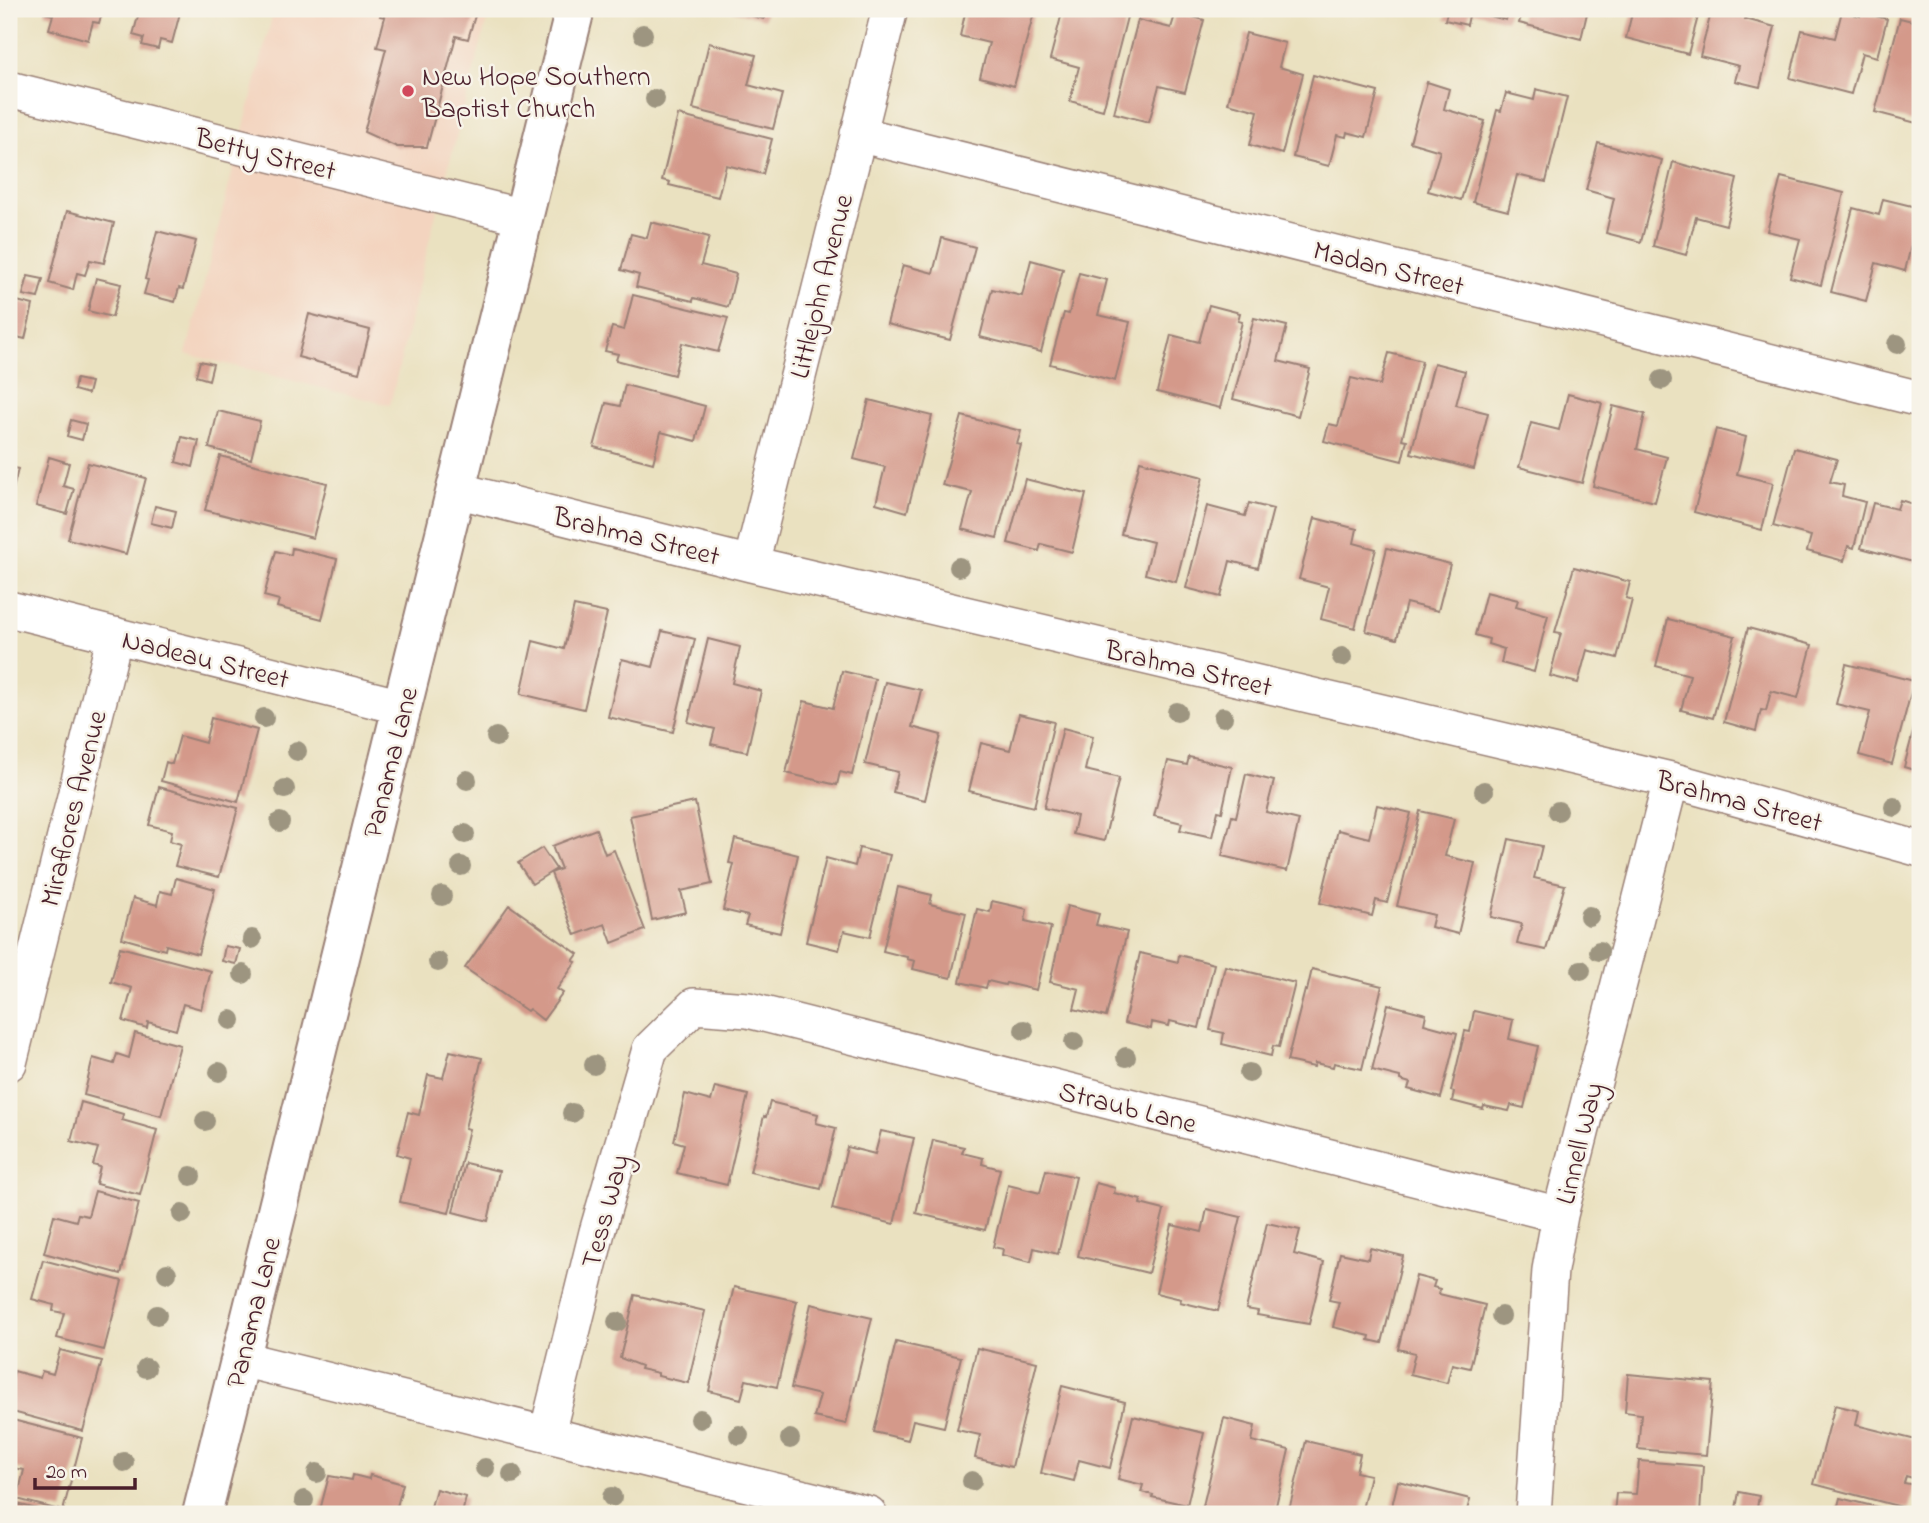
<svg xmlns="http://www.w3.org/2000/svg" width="1929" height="1523" viewBox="0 0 1929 1523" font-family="'Indie Flower',sans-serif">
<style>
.built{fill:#f3d4bf}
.building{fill:#d4998a}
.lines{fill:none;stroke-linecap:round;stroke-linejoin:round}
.minor-casing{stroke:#9a8076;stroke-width:38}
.secondary-casing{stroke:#9a8076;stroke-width:42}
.minor{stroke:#fff;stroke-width:35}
.secondary{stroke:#fff;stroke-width:38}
.tree{fill:#9d9580}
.poi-dot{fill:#d1495b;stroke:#f7f3e8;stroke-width:2.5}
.labels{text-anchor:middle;stroke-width:5;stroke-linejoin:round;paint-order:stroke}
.poi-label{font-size:28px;fill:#4a1f2b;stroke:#f7f3e8;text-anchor:start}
.street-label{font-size:28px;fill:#4a1f2b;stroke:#f7f3e8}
</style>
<rect width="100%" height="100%" fill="#f7f3e8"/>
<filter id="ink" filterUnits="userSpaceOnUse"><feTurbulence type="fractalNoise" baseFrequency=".0143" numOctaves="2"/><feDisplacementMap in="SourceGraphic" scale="14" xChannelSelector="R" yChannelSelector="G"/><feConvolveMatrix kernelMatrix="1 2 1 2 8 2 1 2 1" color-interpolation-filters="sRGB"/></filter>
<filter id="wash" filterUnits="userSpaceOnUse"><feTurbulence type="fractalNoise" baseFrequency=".00686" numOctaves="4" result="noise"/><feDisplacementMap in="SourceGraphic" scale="28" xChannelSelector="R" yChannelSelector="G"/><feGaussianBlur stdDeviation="1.57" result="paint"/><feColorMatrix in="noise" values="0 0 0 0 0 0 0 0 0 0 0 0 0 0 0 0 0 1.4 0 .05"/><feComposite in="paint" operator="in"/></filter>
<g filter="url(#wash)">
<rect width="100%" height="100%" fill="#eae1c0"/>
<path class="built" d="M274,9H490L432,229L390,405L186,354Z"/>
<g id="blocks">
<path class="building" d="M47,9H103L99,23L93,22L88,40L49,29L53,15L45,13Z
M140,9H181L172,43L160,40L158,49L142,45L144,38L133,35Z
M382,9H477L468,39L456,36L427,147H397L364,132L386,49L377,47L385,17L380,16Z
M727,9H766L764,19Z
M966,9H1035L1014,86L980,77L989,43L960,36Z
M1063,9H1120L1119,15L1127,17L1103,110L1070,101L1079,67L1050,59Z
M1448,9H1509L1506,20L1470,11L1467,25L1445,20Z
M1523,9H1588L1581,39L1519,23Z
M1633,9H1700L1688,54L1626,38Z
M1712,9H1748L1745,19L1775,27L1760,87L1735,81L1739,66L1700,56Z
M1842,11L1860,16L1861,12L1887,19L1877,57L1862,53L1851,94L1790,78L1802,30L1835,38Z
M1176,12L1204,20L1185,92L1159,86L1149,122L1114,113L1138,20L1171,28Z
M1900,18L1920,23V124L1875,112Z
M1246,33L1285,43L1279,67L1303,74L1282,154L1250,145L1258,111L1228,103Z
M709,43L756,55L748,85L782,94L773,129L693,109Z
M1313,75L1378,92L1366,137L1347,132L1346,137L1337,135L1329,166L1293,157Z
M1427,82L1449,89L1444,109L1485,121L1461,200L1428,191L1440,151L1410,142Z
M1536,89L1567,97L1546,182L1517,175L1508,211L1473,202L1497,110L1501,111L1506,93L1534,100Z
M678,115L772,139L763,174L726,165L718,197L669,185L670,182L662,180Z
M1598,143L1662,160L1641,242L1606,233L1614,198L1586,190Z
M1673,162L1737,179L1726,225L1696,217L1686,255L1653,246Z
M1781,177L1844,193L1821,285L1790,277L1800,239L1767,231Z
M1883,199L1920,208L1905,271L1876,263L1866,301L1831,292L1853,208L1879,215Z
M67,211L114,223L104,263L90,260L85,275L77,273L73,290L49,283Z
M651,222L709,237L701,265L736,274L728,307L694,298L693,301L636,287L639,275L621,270L631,234L647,238Z
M157,231L196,241L183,289L179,288L175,302L144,294L148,280L145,279Z
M942,238L975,247L950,340L887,324L903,265L933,273Z
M1031,260L1063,269L1041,352L980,337L992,289L1022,296Z
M1079,273L1107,280L1098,315L1130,322L1115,381L1050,364L1064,313L1069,314Z
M28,276L43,279L38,298L23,295Z
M96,278L121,284L112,317L88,311Z
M633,295L728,318L718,352L682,343L674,375L616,360L618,354L605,351L612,327L624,330Z
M9,299L33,305L25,339L9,335Z
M1209,305L1240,313L1238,321L1242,322L1220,408L1157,392L1171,335L1199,342Z
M309,314L370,330L359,373L298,357Z
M1254,318L1287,326L1278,361L1310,369L1298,416L1233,399Z
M1389,353L1422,361L1402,439L1407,440L1402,461L1324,441L1329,424L1338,426L1351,378L1380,385Z
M200,361L213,364L209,380L196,376Z
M1434,363L1465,371L1456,405L1488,413L1474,469L1411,453Z
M76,379L91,382L88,394L74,390Z
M625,385L705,406L696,441L661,432L653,463L594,447L606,403L620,406Z
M1568,394L1602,403L1582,483L1519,467L1531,423L1559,430Z
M869,400L932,416L907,512L876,503L885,467L854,459Z
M1613,406L1645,414L1637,449L1667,457L1655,502L1593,486Z
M218,411L260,421L251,459L209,448Z
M962,416L1021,431L1017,444L1021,445L997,538L962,529L972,492L942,485Z
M71,420L86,424L82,440L67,436Z
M1716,429L1746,437L1737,474L1773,483L1762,530L1694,512Z
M182,437L199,441L193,467L176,462Z
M1794,448L1837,459L1830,482L1844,485L1842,496L1865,502L1854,548L1848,546L1844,561L1807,551L1811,536L1773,526Z
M220,456L327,483L313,538L205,510Z
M49,457L69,463L63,486L74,489L67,514L36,506Z
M1140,461L1203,477L1176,582L1145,574L1153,542L1121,534Z
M88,463L146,478L126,554L68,539Z
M9,466L18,469L10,502L9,501Z
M1025,479L1086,494L1072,552L1041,544L1039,551L1008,543Z
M1919,493L1920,564L1861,548L1873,503L1897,509L1900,500L1916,505Z
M1249,503L1273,509L1258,568L1230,561L1221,597L1186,588L1207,506L1245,516Z
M155,506L176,511L172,528L151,523Z
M1315,518L1357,529L1354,543L1376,549L1355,628L1321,619L1329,587L1299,579Z
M292,548L337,559L322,619L277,607L279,600L264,596L276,551L291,555Z
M1387,548L1450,564L1438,611L1406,603L1397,639L1366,631Z
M1574,567L1630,582L1626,598L1632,600L1617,658L1587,650L1578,683L1550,676L1561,633L1555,632Z
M1486,592L1518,600L1516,606L1548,615L1534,672L1501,663L1504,649L1488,644L1489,639L1475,635Z
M574,606L607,613L584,709L521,694L533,641L564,649Z
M1668,619L1735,636L1713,718L1681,710L1690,675L1656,666Z
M1748,628L1812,645L1798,698L1771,691L1766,711L1761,710L1756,731L1724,722Z
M662,631L695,639L673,732L608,717L622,659L653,667Z
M708,639L740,647L732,683L761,691L747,752L711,744L715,729L688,722Z
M1846,664L1914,681L1892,764L1859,755L1870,712L1836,704Z
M842,671L875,679L852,775L840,772L837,785L786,773L804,701L833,708Z
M885,682L921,690L912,727L941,735L925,800L893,792L898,772L865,764Z
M9,701L14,702L10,719H9Z
M1919,709H1920V772L1904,767Z
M1019,714L1054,722L1034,807L969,791L981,743L1010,750Z
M211,718L257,730L238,802L161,781L166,762L172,764L180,736L205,743Z
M1063,728L1093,736L1085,770L1119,778L1104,841L1073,834L1077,816L1044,808Z
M1189,757L1232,767L1222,812L1218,811L1212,837L1180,830L1182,823L1154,816L1168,761L1187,765Z
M1246,774L1274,781L1266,812L1299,820L1287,871L1222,856L1232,816L1236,817Z
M159,787L238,808L219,877L175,866L181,844L170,841L172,831L149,825Z
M695,802L712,884L681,891L686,912L652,920L630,816Z
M1377,805L1411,813L1387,903L1376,900L1372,916L1320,903L1338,830L1369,838Z
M1420,811L1454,819L1445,856L1475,863L1458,934L1431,927L1434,915L1397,906Z
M596,829L605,854L614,850L645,930L612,943L605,924L575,935L551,873L561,869L552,846Z
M735,839L798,855L780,933L745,925L748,916L723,910L734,864L729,863Z
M1509,839L1542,846L1534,878L1565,885L1546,950L1517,944L1522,924L1491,917Z
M542,848L556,869L532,884L518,863Z
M859,848L890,855L870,937L844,931L839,950L806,942L826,858L855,866Z
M176,878L215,889L198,954L166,945L165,950L122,938L133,898L157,905L160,891L172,894Z
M898,887L932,895L930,904L966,913L951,978L913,969L915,961L907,959V957L883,951Z
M992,901L1027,909L1025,921L1051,927L1036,990L1006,983L1005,985L988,981L986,988L960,982L977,909L990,912Z
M509,905L578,954L573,961L576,962L557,989L563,993L543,1020L529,1009L527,1011L465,968Z
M1067,906L1099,914L1096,925L1127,932L1106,1017L1074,1009L1079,989L1050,982Z
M225,946L240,949L236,964L222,961Z
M120,947L211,971L201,1009L183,1004L176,1030L148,1022L147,1028L123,1021L132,988L111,982Z
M1140,953L1178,962L1179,955L1214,964L1199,1028L1170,1021L1169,1026L1152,1022L1151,1029L1124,1023Z
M1225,966L1295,983L1279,1047L1273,1046L1271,1056L1222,1044L1224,1033L1210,1030Z
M1312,969L1382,986L1362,1069L1334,1063L1333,1067L1315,1063L1314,1067L1287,1061L1305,990L1307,991Z
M1388,1004L1426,1014L1424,1024L1457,1033L1441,1098L1408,1089L1410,1083L1400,1080V1077L1372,1070Z
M1474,1011L1513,1020L1509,1039L1538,1046L1524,1108L1511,1105L1509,1111L1484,1106L1483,1109L1452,1101L1454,1092L1451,1091L1465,1031L1470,1032Z
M135,1033L180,1045L161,1116L84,1095L93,1058L114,1064L117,1054L129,1058Z
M450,1051L482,1058L465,1128L469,1129L449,1213L400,1202L410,1158L397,1154L408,1112L419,1115L428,1075L443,1078Z
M715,1087L748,1095L727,1185L677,1173L684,1144L674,1141L685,1094L711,1101Z
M81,1102L123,1114L122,1120L157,1130L140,1195L96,1184L100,1167L93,1165L98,1148L71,1141Z
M770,1102L818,1114L816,1123L836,1128L821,1189L750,1172L764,1116L766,1117Z
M881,1131L914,1138L894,1224L832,1209L847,1147L875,1154Z
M933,1140L964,1147L962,1153L983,1158L982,1164L1000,1169L985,1230L916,1213Z
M465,1163L499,1171L488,1221L453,1212Z
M1046,1170L1076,1177L1058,1254L1034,1248L1031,1262L1002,1255L1003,1249L993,1247L1008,1185L1040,1193Z
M1096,1183L1115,1188L1114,1193L1141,1200L1140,1204L1164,1210L1148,1273L1078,1256Z
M95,1191L139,1203L121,1274L44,1253L54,1215L76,1221L78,1214L88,1216Z
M1207,1209L1241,1217L1218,1311L1180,1302L1181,1299L1156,1293L1172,1225L1202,1232Z
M1267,1223L1300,1230L1294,1254L1324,1262L1309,1324L1257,1315L1258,1311L1246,1309Z
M1370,1248L1403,1256L1382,1343L1369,1340L1370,1336L1333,1327L1339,1302L1329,1300L1340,1253L1368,1259Z
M43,1260L122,1281L104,1350L57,1338L64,1313L53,1311L54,1305L32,1299Z
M1416,1276L1435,1281L1433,1287L1440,1289L1439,1294L1485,1305L1470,1368L1452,1364L1447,1383L1410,1374L1415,1353L1398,1349Z
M734,1287L797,1301L777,1387L746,1380L741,1399L709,1391Z
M635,1295L705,1311L688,1383L658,1376V1373L640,1369L641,1366L620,1358Z
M811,1304L872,1318L846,1424L814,1417L820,1395L791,1388Z
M896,1342L961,1357L944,1427L913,1420L908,1440L874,1432Z
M977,1348L1037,1362L1012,1467L975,1458L980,1435L957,1430Z
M60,1350L102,1361L83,1431L9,1411V1392L14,1371L40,1378L42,1371L53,1374Z
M1628,1374L1713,1382L1706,1455L1638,1449L1641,1414L1625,1412Z
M1062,1386L1125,1402L1110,1468L1079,1460L1074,1481L1041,1473Z
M1835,1405L1859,1411L1856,1425L1920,1441V1463L1916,1479L1906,1476L1904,1483L1915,1485L1909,1509L1814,1484Z
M1133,1416L1204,1433L1187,1505L1152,1497L1153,1495L1141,1492L1143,1485L1118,1479Z
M1224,1418L1255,1426L1252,1441L1289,1450L1274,1514L1248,1509L1247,1514L1234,1511L1233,1514H1220L1202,1510Z
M9,1419L82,1438L63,1511L17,1499L24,1470L13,1468L14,1460L9,1458Z
M1306,1441L1360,1454L1356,1472L1370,1475L1361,1514H1288Z
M1639,1461L1703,1466L1700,1514H1614L1616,1493L1636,1494Z
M353,1475L369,1479L370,1475L403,1484L395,1514H319L329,1476L352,1480Z
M1398,1481L1470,1499L1466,1514H1390Z
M436,1489L466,1497L462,1514H429Z
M1739,1492L1759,1496L1756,1514H1735Z
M1840,1498L1901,1513V1514H1836Z
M13,1503L53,1513V1514H10Z"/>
</g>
</g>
<g filter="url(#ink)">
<use href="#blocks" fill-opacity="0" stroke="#9a8076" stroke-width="2"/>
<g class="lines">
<defs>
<path id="minor" d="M9,89L523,217
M858,134L1920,399
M456,490L751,564L1671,780L1920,849
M751,564L890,9
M9,609L402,707
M9,1063L115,635
M241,1359L869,1514
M547,1434L597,1232L650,1049L694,1006L748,1010L1560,1215
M1533,1514L1550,1270L1560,1215L1671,780"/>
<path id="secondary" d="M202,1514L575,9"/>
</defs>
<use href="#minor" class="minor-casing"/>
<use href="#secondary" class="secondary-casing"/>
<use href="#minor" class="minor"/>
<use href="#secondary" class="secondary"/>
</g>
<g class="tree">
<circle cx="643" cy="34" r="10"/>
<circle cx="655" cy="99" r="10"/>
<circle cx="1897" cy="344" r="10"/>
<circle cx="1662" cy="380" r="10"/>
<circle cx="959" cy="567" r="10"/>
<circle cx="1342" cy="657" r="10"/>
<circle cx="1177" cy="712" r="10"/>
<circle cx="1223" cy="717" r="10"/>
<circle cx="264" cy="718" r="10"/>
<circle cx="496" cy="737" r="10"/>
<circle cx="297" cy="751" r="10"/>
<circle cx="467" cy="780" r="10"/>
<circle cx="285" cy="789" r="10"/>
<circle cx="1484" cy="791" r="10"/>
<circle cx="1894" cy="807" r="10"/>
<circle cx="1558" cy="811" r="10"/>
<circle cx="280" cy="822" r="10"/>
<circle cx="465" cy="834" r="10"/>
<circle cx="461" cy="866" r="10"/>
<circle cx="442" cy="896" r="10"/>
<circle cx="1589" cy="916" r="10"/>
<circle cx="252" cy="939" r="10"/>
<circle cx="1599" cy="951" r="10"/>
<circle cx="438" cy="962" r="10"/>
<circle cx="1581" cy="970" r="10"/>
<circle cx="243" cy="974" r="10"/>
<circle cx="231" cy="1020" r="10"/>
<circle cx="1024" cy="1030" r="10"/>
<circle cx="1074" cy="1042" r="10"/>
<circle cx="1126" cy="1057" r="10"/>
<circle cx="594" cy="1065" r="10"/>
<circle cx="219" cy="1072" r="10"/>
<circle cx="1249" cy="1073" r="10"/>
<circle cx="572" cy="1113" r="10"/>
<circle cx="205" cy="1121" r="10"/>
<circle cx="191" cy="1176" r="10"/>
<circle cx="182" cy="1214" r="10"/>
<circle cx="167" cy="1273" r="10"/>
<circle cx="157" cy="1315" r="10"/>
<circle cx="1501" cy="1316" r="10"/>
<circle cx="617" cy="1322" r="10"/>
<circle cx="146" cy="1368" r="10"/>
<circle cx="700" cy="1419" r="10"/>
<circle cx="739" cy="1435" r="10"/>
<circle cx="790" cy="1439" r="10"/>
<circle cx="124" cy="1462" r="10"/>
<circle cx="485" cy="1468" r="10"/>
<circle cx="317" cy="1473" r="10"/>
<circle cx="512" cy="1474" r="10"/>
<circle cx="972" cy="1481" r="10"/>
<circle cx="612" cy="1497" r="10"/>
<circle cx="304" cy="1500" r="10"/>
</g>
</g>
<circle class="poi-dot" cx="408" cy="91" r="7"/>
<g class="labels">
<g class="poi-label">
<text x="422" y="85">New Hope Southern<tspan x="422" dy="32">Baptist Church</tspan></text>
</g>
<g class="street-label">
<text transform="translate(266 153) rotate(14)" y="10">Betty Street</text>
<text transform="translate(1389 267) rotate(14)" y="10">Madan Street</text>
<text transform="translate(820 286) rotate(-76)" y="10">Littlejohn Avenue</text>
<text transform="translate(637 535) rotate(14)" y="10">Brahma Street</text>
<text transform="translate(206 658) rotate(14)" y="10">Nadeau Street</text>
<text transform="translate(1189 667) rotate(13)" y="10">Brahma Street</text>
<text transform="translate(389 762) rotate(-76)" y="10">Panama Lane</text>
<text transform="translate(1740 800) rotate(15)" y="10">Brahma Street</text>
<text transform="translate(72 808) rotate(-76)" y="10">Miraflores Avenue</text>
<text transform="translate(1128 1106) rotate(14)" y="10">Straub Lane</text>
<text transform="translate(1578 1143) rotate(-76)" y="10">Linnell Way</text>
<text transform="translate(604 1211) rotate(-75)" y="10">Tess Way</text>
<text transform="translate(252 1312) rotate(-76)" y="10">Panama Lane</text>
</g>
</g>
<rect width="1929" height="1523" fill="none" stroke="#f7f3e8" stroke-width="35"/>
<path d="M35 1478v10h100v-10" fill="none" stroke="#4a1f2b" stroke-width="3.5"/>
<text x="46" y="1478" font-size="21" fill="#4a1f2b" stroke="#f7f3e8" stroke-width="5" paint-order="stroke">20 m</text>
</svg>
